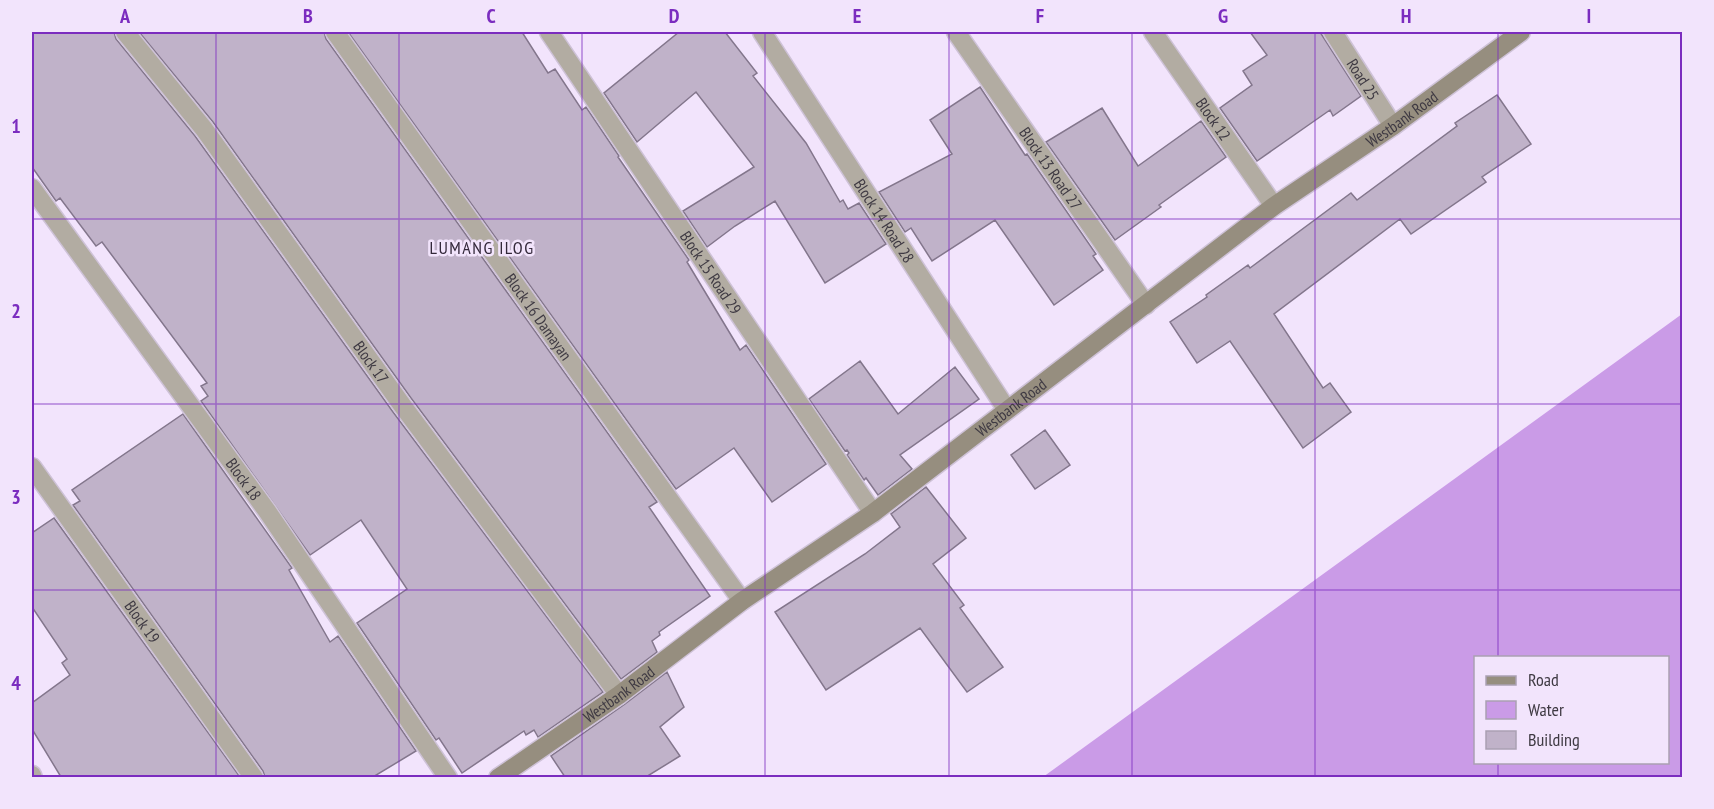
<svg xmlns="http://www.w3.org/2000/svg" width="1714" height="809" viewBox="0 0 1714 809" font-family="'PT Sans Narrow',sans-serif">
<style>
.water{fill:#ca9be7;fill-rule:evenodd}
.building{fill:#c0b2c9;stroke:#83768c;stroke-width:1.5}
.lines{fill:none;stroke-linecap:round;stroke-linejoin:round}
.street-casing{stroke:#cec2d7;stroke-width:21}
.secondary-casing{stroke:#cec2d7;stroke-width:21}
.street{stroke:#b2aca2;stroke-width:18}
.secondary{stroke:#968e7f;stroke-width:18}
.grid{fill:none;stroke:#7b2cbf;stroke-width:1.5;stroke-opacity:0.55}
.labels{text-anchor:middle;stroke-width:5;stroke-linejoin:round;paint-order:stroke}
.street-label{font-size:16px;fill:#3f3a43;stroke:#f2e4fc}
.neighbourhood-label{font-size:18px;letter-spacing:1.5px;fill:#33283a;stroke:#f2e4fc}
.neatline{fill:none;stroke:#7b2cbf;stroke-width:2}
.grid-label{font-size:20px;text-anchor:middle;font-weight:bold;fill:#7b2cbf}
</style>
<rect width="100%" height="100%" fill="#f2e4fc"/>
<path class="water" d="M1682,314V777H1043ZM1476,658H1668V762H1476Z"/>
<path class="building" d="M32,32H114L116,39L195,136L393,412L603,692L538,737L534,730L526,735L524,731L462,773L439,738L436,740L357,623L407,589L361,520L310,555L201,401L208,396L201,386L207,383L102,242L96,246L60,198L56,201L32,167Z
M139,32H324L326,39L657,502L649,507L710,596L659,632L660,635L652,641L657,652L621,679L411,398L213,122Z
M348,32H522L548,73L555,69L582,110L586,107L619,156L618,157L689,260L687,262L740,350L746,345L826,464L772,502L734,448L676,489Z
M679,32H725L757,73L753,76L806,143L840,202L843,200L848,209L859,203L886,244L825,283L775,201L735,226L707,247L683,211L754,167L696,92L637,142L604,93Z
M1250,32H1320L1361,96L1333,116L1330,110L1257,161L1220,108L1252,85L1243,71L1267,55Z
M980,87L1025,155L1027,154L1096,254L1093,256L1103,270L1054,305L995,220L932,261L911,228L905,232L879,192L952,154L930,120Z
M1497,95L1531,144L1482,177L1486,182L1411,234L1400,219L1274,314L1323,388L1330,383L1351,412L1303,448L1230,341L1197,363L1170,322L1207,297L1206,295L1248,265L1250,268L1351,193L1357,200L1457,126L1455,123Z
M1102,108L1138,166L1201,121L1226,157L1159,205L1161,207L1115,240L1046,142Z
M860,361L898,414L955,367L979,399L900,455L912,469L878,495L866,478L864,480L847,455L849,453L847,450L845,451L809,399Z
M183,414L292,568L289,570L330,642L338,636L416,751L373,777H265L263,771L73,505L80,501L72,490Z
M1045,430L1070,465L1035,489L1011,455Z
M926,487L966,538L933,564L964,605L960,608L1003,667L967,692L920,628L826,690L775,612L865,554L900,527L891,514Z
M54,518L240,777H61L32,729V703L70,675L62,663L67,659L32,607V533Z
M667,672L684,707L660,727L680,756L646,777H565L551,756L625,704Z"/>
<g class="lines">
<defs>
<g id="street">
<path id="s1" d="M125,32L204,129L402,405L619,695"/>
<path id="s2" d="M335,32L742,601"/>
<path id="s3" d="M549,32L873,513"/>
<path id="s4" d="M762,32L1007,410"/>
<path id="s5" d="M956,32L1146,305"/>
<path id="s6" d="M1153,32L1274,206"/>
<path id="s7" d="M1333,32L1393,126"/>
<path id="s8" d="M32,188L267,511L448,778"/>
<path id="s9" d="M32,467L254,778"/>
<path d="M32,775L33,778"/>
</g>
<g id="secondary">
<path id="s10" d="M498,778L619,695L742,601L873,513L1274,206L1393,126L1521,32"/>
</g>
</defs>
<use href="#street" class="street-casing"/>
<use href="#secondary" class="secondary-casing"/>
<use href="#street" class="street"/>
<use href="#secondary" class="secondary"/>
</g>
<path class="grid" d="M216,32V778M399,32V778M582,32V778M765,32V778M949,32V778M1132,32V778M1315,32V778M1498,32V658M32,219H1682M32,404H1682M32,590H1682M1498,762V778"/>
<g class="labels">
<g class="street-label">
<text dy="6" stroke="none"><textPath href="#s7" startOffset="56">Road 25</textPath></text>
<text dy="6" stroke="none"><textPath href="#s10" startOffset="1119">Westbank Road</textPath></text>
<text dy="6" stroke="none"><textPath href="#s6" startOffset="106">Block 12</textPath></text>
<text dy="6" stroke="none"><textPath href="#s5" startOffset="166">Block 13 Road 27</textPath></text>
<text dy="6" stroke="none"><textPath href="#s4" startOffset="225">Block 14 Road 28</textPath></text>
<text dy="6" stroke="none"><textPath href="#s3" startOffset="290">Block 15 Road 29</textPath></text>
<text dy="6" stroke="none"><textPath href="#s2" startOffset="350">Block 16 Damayan</textPath></text>
<text dy="6" stroke="none"><textPath href="#s1" startOffset="412">Block 17</textPath></text>
<text dy="6" stroke="none"><textPath href="#s10" startOffset="633">Westbank Road</textPath></text>
<text dy="6" stroke="none"><textPath href="#s8" startOffset="360">Block 18</textPath></text>
<text dy="6" stroke="none"><textPath href="#s9" startOffset="190">Block 19</textPath></text>
<text dy="6" stroke="none"><textPath href="#s10" startOffset="147">Westbank Road</textPath></text>
</g>
<g class="neighbourhood-label">
<text x="482" y="254">LUMANG ILOG</text>
</g>
</g>
<rect width="1714" height="809" fill="none" stroke="#f2e4fc" stroke-width="66"/>
<rect x="1474" y="656" width="195" height="108" fill="#f2e4fc" stroke="#aaa0b2" stroke-width="1.5"/>
<rect x="1486" y="676" width="30" height="9" fill="#968e7f" stroke="#aaa0b2" stroke-width="1.5"/>
<text x="1528" y="686" font-size="18" fill="#3f3a43">Road</text>
<rect x="1486" y="701" width="30" height="18" fill="#ca9be7" stroke="#aaa0b2" stroke-width="1.5"/>
<text x="1528" y="716" font-size="18" fill="#3f3a43">Water</text>
<rect x="1486" y="731" width="30" height="18" fill="#c0b2c9" stroke="#aaa0b2" stroke-width="1.5"/>
<text x="1528" y="746" font-size="18" fill="#3f3a43">Building</text>
<rect x="33" y="33" width="1648" height="743" class="neatline"/>
<g class="grid-label">
<text x="125" y="23">A</text>
<text x="308" y="23">B</text>
<text x="491" y="23">C</text>
<text x="674" y="23">D</text>
<text x="857" y="23">E</text>
<text x="1040" y="23">F</text>
<text x="1223" y="23">G</text>
<text x="1406" y="23">H</text>
<text x="1589" y="23">I</text>
<text x="16" y="133">1</text>
<text x="16" y="318">2</text>
<text x="16" y="504">3</text>
<text x="16" y="690">4</text>
</g>
</svg>
